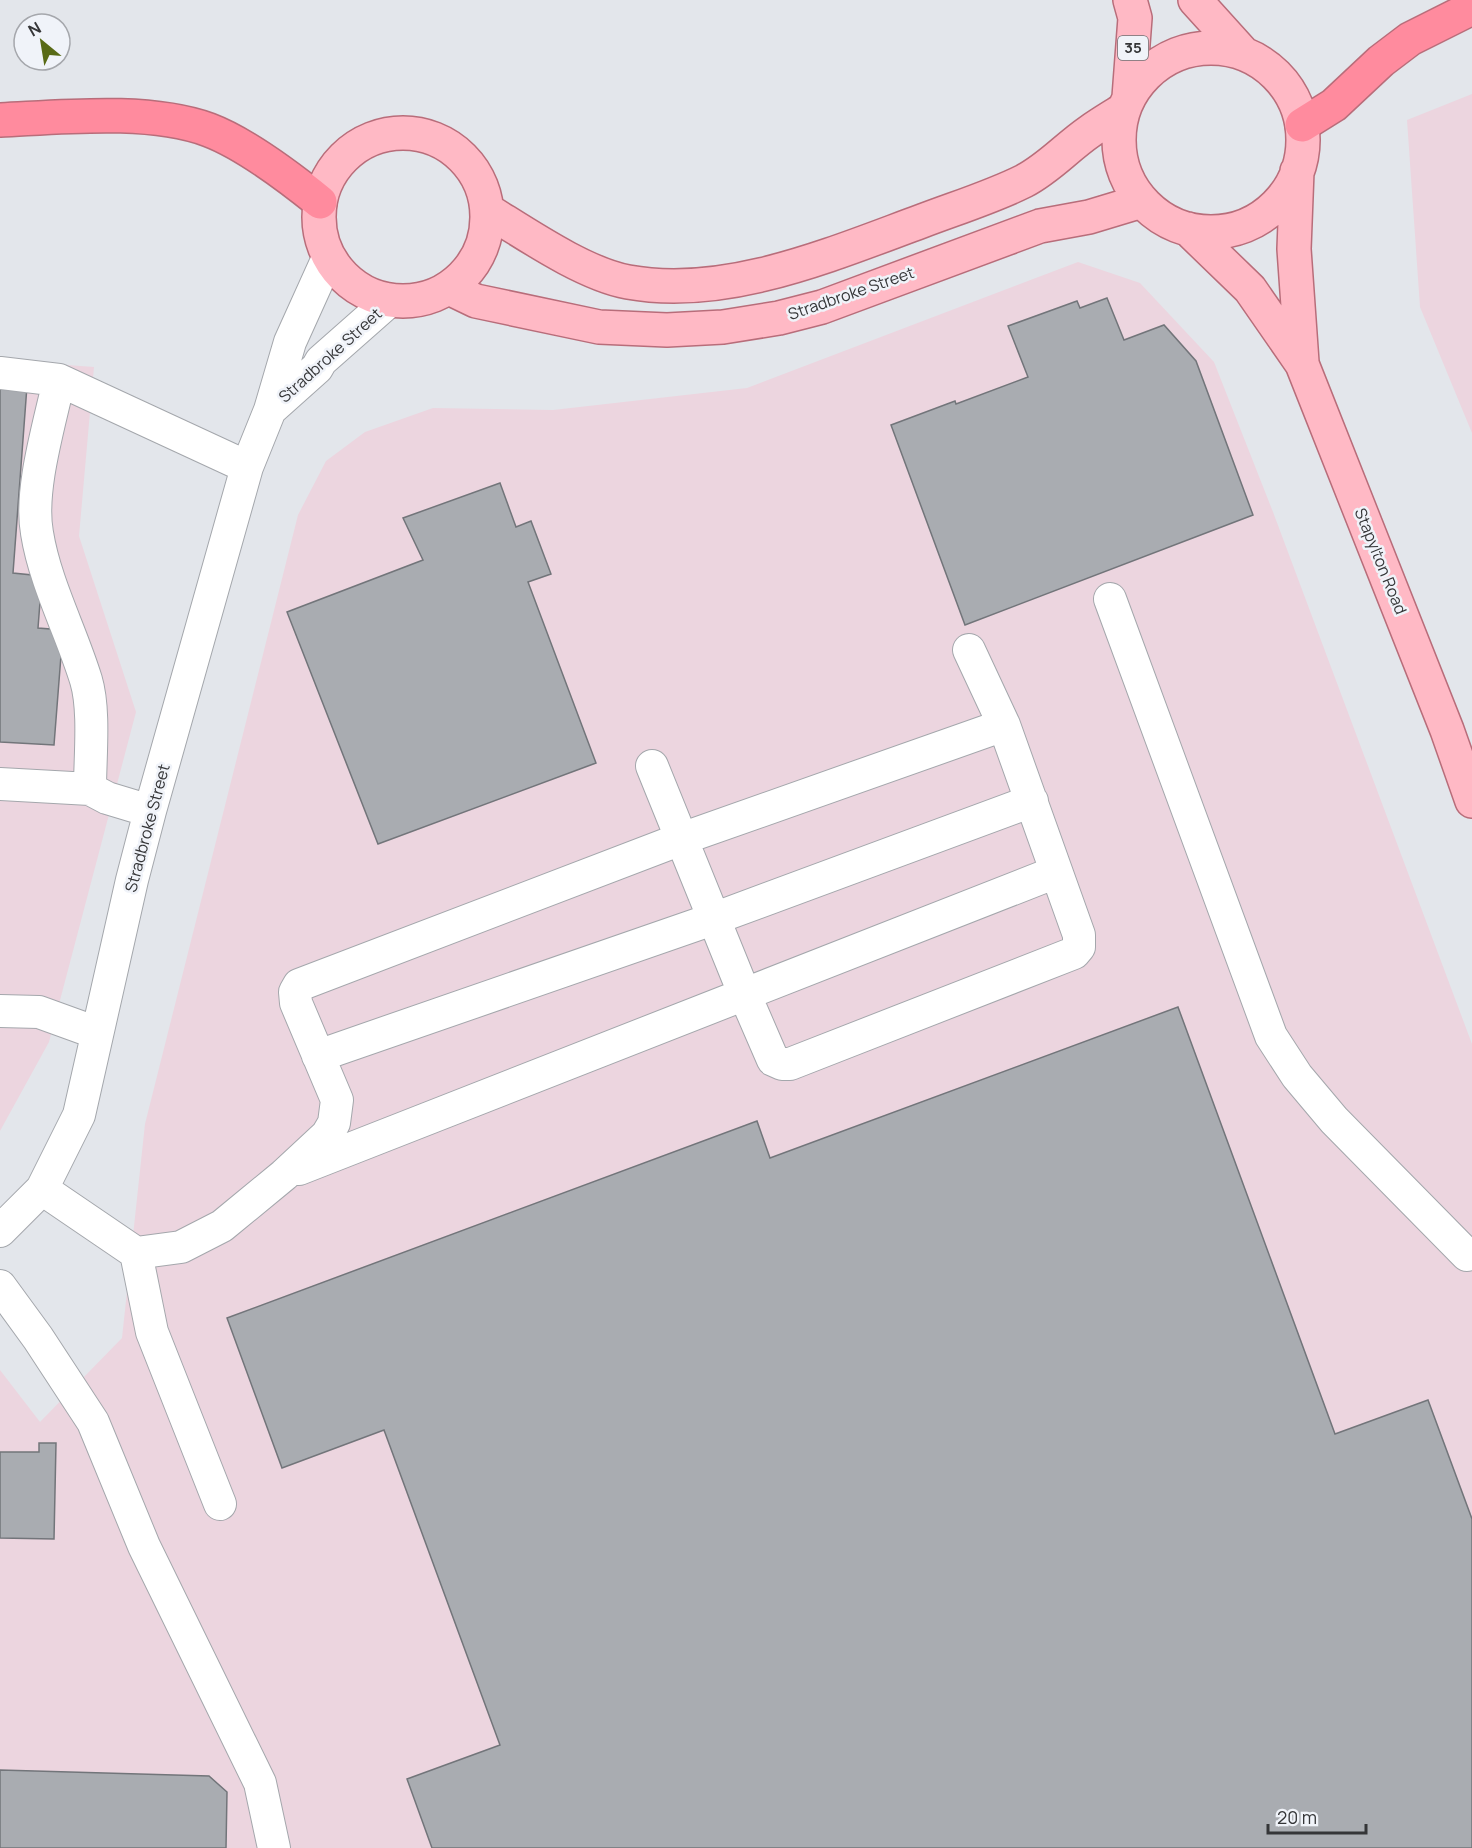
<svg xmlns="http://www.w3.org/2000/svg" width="1472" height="1848" viewBox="0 0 1472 1848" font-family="Manrope,sans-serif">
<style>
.industrial{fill:#ecd5df}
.building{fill:#a9acb1;stroke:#72757a;stroke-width:1.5}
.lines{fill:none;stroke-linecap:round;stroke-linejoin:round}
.minor-casing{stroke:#a4a7ac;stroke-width:34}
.major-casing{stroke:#b86d7a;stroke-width:36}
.highway-casing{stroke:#b86d7a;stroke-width:36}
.minor{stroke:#fff;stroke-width:32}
.major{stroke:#ffb9c5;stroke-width:33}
.highway{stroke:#ff8b9e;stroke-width:33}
.labels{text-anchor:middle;stroke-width:5;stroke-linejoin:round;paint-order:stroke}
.shield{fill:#f0f3f9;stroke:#6d6f72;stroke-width:1.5}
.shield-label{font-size:15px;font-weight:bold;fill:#353638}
.street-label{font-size:16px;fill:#353638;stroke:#f0f3f9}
</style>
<rect width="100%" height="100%" fill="#e3e6eb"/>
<path class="industrial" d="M1472,94V433L1420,307L1407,120Z
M1078,262L1140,283L1214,362L1273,512L1472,1044V1848H0V1370L40,1422L122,1338L145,1124L298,515L326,461L365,432L433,408L553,410L747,388Z
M0,360L94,367L79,536L136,712L49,1042L0,1131Z"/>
<path class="building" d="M1107,298L1124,340L1164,325L1196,361L1253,515L965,625L891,425L955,401L956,404L1028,377L1008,326L1077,301L1080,308Z
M0,384L27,386L13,573L42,576L38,628L63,630L54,745L0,742Z
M500,483L516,527L531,521L551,574L528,582L596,763L378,844L287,612L423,560L403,518Z
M1178,1007L1335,1434L1428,1400L1472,1519V1848H432L407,1779L500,1745L384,1430L282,1468L227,1318L757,1121L770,1158Z
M39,1443H56L54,1539L0,1538V1452H39Z
M0,1770L209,1776L227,1792L226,1848H0Z"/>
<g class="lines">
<defs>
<path id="minor" d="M0,373L59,380L247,467
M59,380C50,423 29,490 37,533C45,583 71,631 86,680C95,710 90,757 90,789
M270,410L317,368L321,361L389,301
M1110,599L1271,1036L1297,1076L1334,1120L1467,1255
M652,766L744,993L773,1060L782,1064H790L1074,953L1079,947V935L1004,725
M0,784L90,789L107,798L150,811
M0,1011L39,1012L97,1033
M318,1056L713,919L1032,801
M299,1169L1056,872
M42,1189L136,1253L152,1332L220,1504
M0,1231L42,1189L79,1115L132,880L150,811L247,467L270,410L290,342L328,258
M136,1253L181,1247L222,1226L284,1175L327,1135L334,1123L337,1100L296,1003L295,992L299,985L681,839L1004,725L969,650
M0,1286L38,1338L93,1422L144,1546L260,1783L274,1848"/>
<path id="major" d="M1195,0L1243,53
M1119 140a92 92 0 1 1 184 0a92 92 0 1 1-184 0Z
M1129,97L1135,18L1130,0
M319 217a84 84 0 1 1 168 0a84 84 0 1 1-168 0Z
M1297,171L1294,249L1302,362
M487,210C526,234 584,274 628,282C726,300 832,254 922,221C956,208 992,197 1024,181C1049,168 1066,148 1089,132C1100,124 1112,117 1123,110
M1188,229L1250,289L1302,364L1447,730L1472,801
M449,288L476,301L599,327L667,330L723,327L779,318L822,307L1040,226L1089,217L1142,201"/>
<path id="highway" d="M0,120C63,117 149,108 209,130C246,144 289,177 320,202
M1302,125L1334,105L1381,61L1410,39L1472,8"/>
</defs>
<use href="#minor" class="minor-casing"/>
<use href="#major" class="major-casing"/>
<use href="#highway" class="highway-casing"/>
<use href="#minor" class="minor"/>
<use href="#major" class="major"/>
<use href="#highway" class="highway"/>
</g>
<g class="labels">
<rect class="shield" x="1118" y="36" width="30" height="24" rx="4.5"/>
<g class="shield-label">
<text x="1133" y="53">35</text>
</g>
<g class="street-label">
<text transform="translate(851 293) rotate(-19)" y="6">Stradbroke Street</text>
<text transform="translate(330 355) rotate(-42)" y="6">Stradbroke Street</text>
<text transform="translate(1381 561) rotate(68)" y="6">Stapylton Road</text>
<text transform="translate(147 828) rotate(-75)" y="6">Stradbroke Street</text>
</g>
</g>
<g transform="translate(42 42) rotate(330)"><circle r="28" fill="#f0f3f9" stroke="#a5a7ac" stroke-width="1.5"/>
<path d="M0-4.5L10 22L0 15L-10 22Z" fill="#586a16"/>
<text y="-9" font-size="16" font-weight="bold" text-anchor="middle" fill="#353638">N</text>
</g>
<path d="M1268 1824v9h98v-9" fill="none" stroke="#353638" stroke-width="3"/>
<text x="1277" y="1824" font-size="18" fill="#353638" stroke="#f0f3f9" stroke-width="4.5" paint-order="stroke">20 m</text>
</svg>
